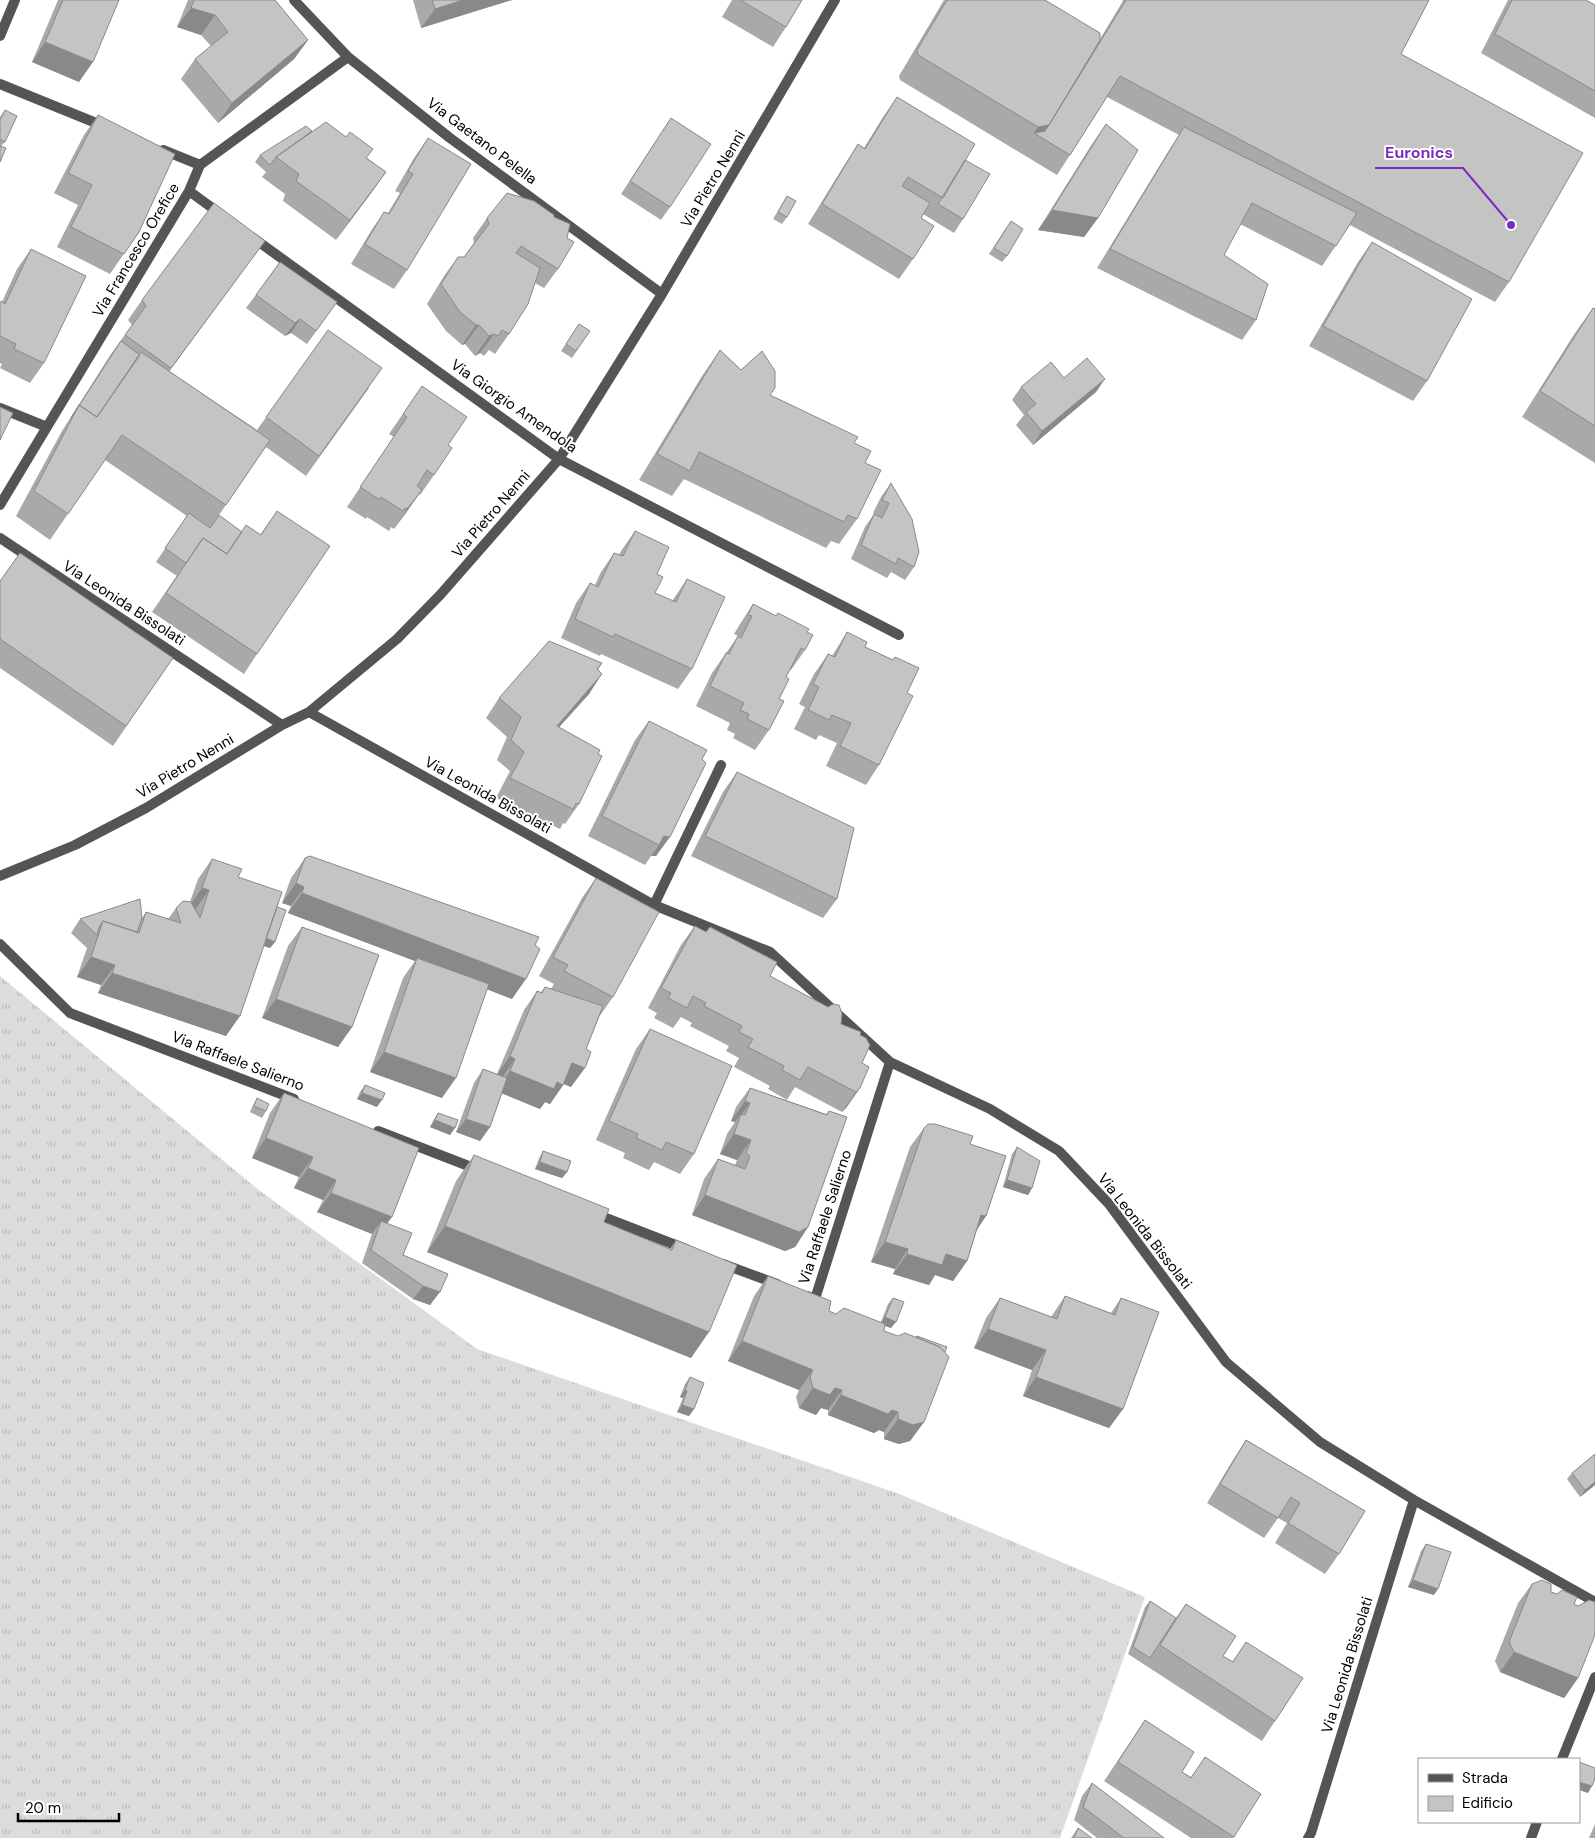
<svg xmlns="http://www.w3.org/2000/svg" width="1595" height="1838" viewBox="0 0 1595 1838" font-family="'DM Sans',sans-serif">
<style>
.grass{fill:url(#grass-tufts)}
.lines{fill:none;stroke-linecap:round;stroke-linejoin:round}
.street{stroke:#555;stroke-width:10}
.wall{fill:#a9a9a9}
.shaded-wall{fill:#898989}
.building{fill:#c4c4c4;stroke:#898989}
.labels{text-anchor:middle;stroke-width:4;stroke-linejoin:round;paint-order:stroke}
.street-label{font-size:15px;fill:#000;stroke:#fff}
.leader{fill:none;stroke:#7b2cbf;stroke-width:2}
.callout-dot{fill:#7b2cbf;stroke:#fff;stroke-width:2}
.callout-label{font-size:16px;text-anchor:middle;font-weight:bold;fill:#7b2cbf;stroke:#fff;stroke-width:4;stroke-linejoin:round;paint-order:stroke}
</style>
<defs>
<pattern id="grass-tufts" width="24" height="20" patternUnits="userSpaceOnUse" patternTransform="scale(1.25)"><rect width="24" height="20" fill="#dcdcdc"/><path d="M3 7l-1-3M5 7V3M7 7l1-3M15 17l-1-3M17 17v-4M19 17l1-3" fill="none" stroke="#bbb"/></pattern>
</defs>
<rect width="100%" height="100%" fill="#fff"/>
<path class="grass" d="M0,976L260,1191L477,1349L897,1493L1145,1597L1060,1838H0Z"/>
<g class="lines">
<path class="street" d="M294,0L348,57L450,138L662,294
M0,36L15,0
M0,84L106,127
M163,150L200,165
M189,191L222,215
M252,237L559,459L899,635
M0,408L47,427
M0,505L189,191L200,165L348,57
M0,538L282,725
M309,712L654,905L770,952L890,1062L990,1109L1059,1151L1109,1204L1226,1362L1320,1442L1414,1500L1595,1602
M0,876L75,845L146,808L282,725L309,712L397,639L441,594L559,459L662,294L835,0
M654,905L721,765
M0,944L70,1013L294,1099
M378,1131L479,1170
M593,1213L686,1249
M723,1264L777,1284
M807,1296L815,1299L890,1062
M1562,1759L1595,1677
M1308,1838L1311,1833L1414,1500
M1531,1838L1537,1822"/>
</g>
<path class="wall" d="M58,0H119L79,82L32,62Z
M188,0H275L308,40L294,59L218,123L181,79L195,59L211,46L201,35L177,27Z
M413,0H512L421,28Z
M732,0H802L786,27L773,47L722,17Z
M944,0H1045L1100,39L1123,1L1122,0H1429L1401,54L1509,282L1495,302L1350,225L1322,266L1240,224L1224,255L1256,320L1242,340L1097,268L1171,147L1179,135L1107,97L1070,155L1057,175L900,80L899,76Z
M1508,0H1586L1595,5V118L1481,53Z
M897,97L965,160L963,219L954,233L923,214L921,218L913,259L899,279L808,224L845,164L858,144L864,148L883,117Z
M5,110V142L1,146L0,162V117Z
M98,115L139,232L110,274L57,247L78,205L54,193L84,135Z
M671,118L670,207L661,220L621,194Z
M1106,124L1098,218L1084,237L1038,230L1092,144Z
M312,131L367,158L386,172L336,240L283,201L285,194L262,177L266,172L255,162L260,155Z
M428,138L407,270L394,289L351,264L371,231L384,212L388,213L400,193L395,191L414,158Z
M787,196V217L782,224L773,219Z
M554,217L558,269L544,288L535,283L509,334L495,354L489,350L484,356L480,353L475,356L465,344L462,345L446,331L427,304L444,276L458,257H464L474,243L473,238L487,218Z
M1006,228L1007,256L1002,262L989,254Z
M265,241L169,371L257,430L328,330L369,388L306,476L266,447L210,528L260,535L277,511L257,654L244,674L152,612L182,568L177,576L156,562L187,516L105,460L50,540L16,516L62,431L111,354L132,325L128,320L142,300Z
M1372,242L1427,381L1413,401L1309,346L1358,262Z
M31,249L44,363L30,383L0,368L2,364L0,363V303L2,302L17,269Z
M280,262L337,302L307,344L291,333L285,336L246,308Z
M1593,308L1595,309V463L1522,417L1575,333Z
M579,324L590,331L572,358L561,351Z
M720,350L741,370L770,395L854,443L865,463L857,519L839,544L831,541L826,548L684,479L672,496L639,480L702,376Z
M1064,378L1096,392L1033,445L1016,425L1024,415L1012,400L1021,387Z
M422,386L448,445L434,475L420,495L419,494L394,529L391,527L389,531L367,517L366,519L347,507L394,437L389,434Z
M891,483L914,567L905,580L891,572L887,578L851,559L865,527L874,514L876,515L873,513L881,497Z
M635,531L657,574L655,593L672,601L687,579L692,669L678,689L601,654L600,656L561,638L576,603L590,583L595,585L601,572L614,553L619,555L621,551Z
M0,581L173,658L113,746L0,668Z
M753,604L807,632L805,650L791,670L790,669L786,677L769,730L755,750L733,738L735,734L727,730L730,723L696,706L712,673L738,636L734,634L740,624Z
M847,632L865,647L893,660L895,657L907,693L879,765L866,785L826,766L837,743L819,735L816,740L794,729L805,707L799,704L814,674L828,654L832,656Z
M602,663L598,670L589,694L559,727L579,804L565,824L563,823L560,829L496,798L510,771L497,760L507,737L486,718L499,698Z
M649,721L702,759L656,856H651L645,865L588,836L635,740Z
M737,772L837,899L823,918L691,856L723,792Z
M305,858L535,945L512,999L487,989L442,1098L370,1072L403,978L415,961L288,913L291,906L282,903L291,878Z
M212,859L238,877L277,907L275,942L270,948L263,946L226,1036L98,993L101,985L77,977L87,948L71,933L80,919L142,918L146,912L168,919L176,908L190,902L198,879Z
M596,878L613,997L599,1017L571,1087L564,1084L550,1104L545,1102L540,1109L502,1093L490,1127L480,1141L456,1132L474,1083L483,1069L497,1074L524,1010L537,991L541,992L545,987L551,989L554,984L539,976L582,898Z
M695,926L841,1024L860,1035L862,1063L860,1088L846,1108L842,1112L795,1087L787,1100L768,1089L770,1086L734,1067L739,1058L726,1051L729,1046L690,1026L692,1023L681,1017L673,1028L654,1018L657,1013L648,1008L681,945Z
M302,927L352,1027L338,1047L262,1018L288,946Z
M650,1029L694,1154L680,1174L654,1162L649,1170L623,1158L625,1153L596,1140L636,1049Z
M365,1085L377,1107L357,1099L360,1092Z
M750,1088L826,1114L829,1111L808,1227L795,1247L785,1251L692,1215L704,1179L718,1159L735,1165L737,1160L720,1154L727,1134L735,1122L731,1121L736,1107Z
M284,1093L387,1223L403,1255L448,1274L430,1305L413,1299L362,1263L372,1234L317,1212L323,1200L294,1188L299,1177L252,1158L270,1113Z
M257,1098L266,1111L262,1118L250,1112L253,1105Z
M438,1113L450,1135L430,1127L434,1119Z
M924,1128L970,1144L986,1216L977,1230L967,1261L953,1281L935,1275L929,1285L893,1274L895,1269L871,1262L910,1147Z
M1017,1147L1032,1188L1028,1195L1003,1187L1012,1154Z
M543,1151L567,1172L562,1178L535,1169L539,1158Z
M474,1155L604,1222L670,1249L676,1240L691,1358L427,1252L456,1181Z
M768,1276L829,1311L836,1314L881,1322L888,1304L893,1298L891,1328L885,1326L884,1331L924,1422L910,1441L899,1444L884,1439V1432L879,1430L874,1433L828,1415V1410L821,1408L816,1415L799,1408L796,1397L799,1390L728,1361L754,1296Z
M1065,1296L1111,1313L1121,1298L1123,1409L1109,1428L1023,1396L1032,1370L974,1348L986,1318L1000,1298L1051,1317Z
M690,1377L694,1409L689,1416L677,1412L683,1398L680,1397L685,1384Z
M1246,1440L1365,1511L1339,1554L1325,1574L1275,1543L1287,1523L1278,1518L1264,1538L1207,1503L1233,1460Z
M1595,1454V1485L1580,1497L1567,1479L1572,1473Z
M1426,1544L1434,1595L1408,1587L1421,1551Z
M1532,1584L1557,1594L1574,1604L1578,1678L1564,1698L1500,1672L1495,1661L1518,1603Z
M1150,1601L1175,1619L1186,1604L1223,1656L1232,1662L1246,1642L1275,1721L1262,1741L1128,1654L1145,1607Z
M1145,1720L1182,1772L1191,1777L1205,1757L1261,1794L1233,1838H1191L1104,1781Z
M1092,1783L1164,1838H1097L1074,1820L1082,1796Z
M1595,1824V1838H1589Z
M1078,1828L1092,1838H1071Z"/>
<path class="shaded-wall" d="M463,0H512L421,28L435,9Z
M191,8L215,15L201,35L177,27Z
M308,40L294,59L218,123L232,103Z
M45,42L93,62L79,82L32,62Z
M1049,125L1041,137L1034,133L1038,127Z
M386,172L372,192L336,240L350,220Z
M1052,210L1098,218L1084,237L1038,230Z
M265,241L251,260L157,388L171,368Z
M300,319L291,333L285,336L295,323Z
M476,325H479L465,344L462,345Z
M494,334L480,353L475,356L489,336Z
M1105,379L1096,392L1033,445L1042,431Z
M422,490L408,510L394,529L407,509Z
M602,674L589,694L543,745L557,726Z
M664,836L670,837L656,856H651L659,845Z
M296,883L304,887L291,906L282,903Z
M202,888L209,890L195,910L188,908Z
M302,893L526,979L512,999L416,962L417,958L415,961L288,913Z
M262,937L275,942L270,948L258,944Z
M91,957L115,965L101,985L77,977Z
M112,973L240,1016L226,1036L98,993Z
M276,999L352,1027L338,1047L262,1018Z
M384,1052L456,1078L442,1098L370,1072Z
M510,1056L515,1059L502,1078L496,1076Z
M572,1063L585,1068L571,1087L559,1082Z
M510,1071L557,1082L563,1085L550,1104L545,1102L540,1109L496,1091Z
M860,1088L846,1108L842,1112L856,1092Z
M362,1093L382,1100L377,1107L357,1099Z
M745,1101L750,1103L739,1118L741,1114L735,1122L731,1121Z
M466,1119L490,1127L480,1141L456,1132Z
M435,1120L455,1128L450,1135L430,1127Z
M734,1134L751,1140L737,1160L720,1154Z
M266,1138L313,1157L299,1177L252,1158Z
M540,1162L567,1172L562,1178L535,1169Z
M308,1168L336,1180L323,1200L294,1188Z
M1007,1180L1032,1188L1028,1195L1003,1187Z
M331,1193L392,1217L378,1236L381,1221L372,1234L317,1212Z
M705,1195L808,1227L795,1247L785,1251L692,1215Z
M981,1215L986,1216L972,1236Z
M445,1226L709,1332L691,1358L427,1252Z
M885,1242L908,1249L895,1269L871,1262Z
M907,1254H946L967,1261L953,1281L935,1275L929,1285L893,1274Z
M423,1286L440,1292L430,1305L413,1299Z
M885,1317L896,1322L891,1328L880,1324Z
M988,1329L1046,1350L1032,1370L974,1348Z
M742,1341L813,1370L799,1390L728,1361Z
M1036,1377L1123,1409L1109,1428L1023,1396Z
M813,1388H835L842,1390L828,1410L821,1408L816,1415L799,1408Z
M685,1390L687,1391L683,1398L680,1397Z
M841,1395L898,1412L884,1432L879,1430L874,1433L828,1415Z
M682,1405L694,1409L689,1416L677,1412Z
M898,1419L924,1422L910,1441L899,1444L884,1439Z
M1595,1482V1485L1580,1497L1585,1490Z
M1413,1580L1438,1589L1434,1595L1408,1587Z
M1514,1652L1578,1678L1564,1698L1500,1672Z
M1579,1782L1592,1786L1588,1793L1579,1790Z"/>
<path class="building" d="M63,0H119L93,62L45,42Z
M194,0H275L308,40L232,103L195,59L228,32L215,15L191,8Z
M432,0H463L435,9Z
M740,0H802L786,27Z
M947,0H1045L1100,33V40L1049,125L1038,127L918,55L917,50Z
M1126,0H1429L1401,54L1583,153L1509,282L1120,76L1070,155L1034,133L1045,131L1049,125Z
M1512,0H1586L1595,5V91L1495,34Z
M897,97L975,144L943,198L908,177L902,186L930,203L921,218L934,226L913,259L822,204L858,144L865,149Z
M5,110L17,116L5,142L0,139V120Z
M98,115L175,154L139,232L124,254L71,227L92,185L68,173Z
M671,118L711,144L670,207L630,181Z
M326,122L346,137L350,132L373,149L366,158L386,172L350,220L296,181L299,174L276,157Z
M1106,124L1138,150L1098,218L1052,210Z
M306,126L312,131L276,157L270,165L260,155Z
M1184,127L1357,213L1336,246L1252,203L1224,255L1268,284L1256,320L1110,249Z
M428,138L471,164L407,270L365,244L384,212L389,214L413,174L408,171Z
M0,146L6,148L0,162Z
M965,160L990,174L963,219L938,204Z
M507,193L534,201L554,215V217L570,224L567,238L574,242L558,269L521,246L516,253L540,268L528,304L509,334L502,330L498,336L494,334L489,336L479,325H476L460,312L441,284L458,257H464L489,224L487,218Z
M787,196L796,201L787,217L778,212Z
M214,203L265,241L171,368L125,335L146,306L142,300Z
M1011,221L1023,229L1007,256L994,248Z
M1372,242L1472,299L1427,381L1323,326Z
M31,249L86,276L44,363L14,349L16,344L0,336V303L1,301L5,304Z
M280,262L337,302L316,331L300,319L295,323L256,295Z
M1593,308L1595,309V426L1540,391Z
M579,324L590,331L576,351L566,344Z
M328,330L382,368L319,456L266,417Z
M121,341L140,355L97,417L79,405L71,418Z
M720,350L741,370L762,351L775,371V388L770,395L858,437L854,443L871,451L865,463L881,470L857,519L848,515L844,522L699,452L690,471L657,454Z
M141,352L270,440L226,505L122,435L68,514L34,491L79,405L97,417Z
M1087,358L1105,379L1042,431L1026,412L1036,404L1021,387L1051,362L1064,378Z
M422,386L467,417L448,445L452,448L434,475L427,470L417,486L422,490L407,509L405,508L403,511L381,497L380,500L360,487L407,417L403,414Z
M0,407L13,413L0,440Z
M891,483L912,519L919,552L914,567L898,558L896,564L861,545L874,514L882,518L889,503L882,500Z
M277,511L330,546L257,654L166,593L203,538L227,554L246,525L261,535Z
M189,513L210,528L219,515L242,532L227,554L203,538L186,563L165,548Z
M635,531L669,547L657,574L663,577L655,593L676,602L687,579L725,597L692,669L615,634L613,637L575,619L590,583L598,587L614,553L623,556Z
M20,553L173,658L126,726L0,639V581Z
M753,604L776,616L778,613L809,629L807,632L813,635L805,650L801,648L786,677L789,679L779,699L784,701L769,730L747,719L749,714L740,710L744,703L710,686L726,653L729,654L738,636L741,638L752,616L748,615Z
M847,632L867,642L865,647L893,660L895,657L919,668L907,693L913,696L879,765L840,746L851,723L832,715L829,720L808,710L819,687L813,684L828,654L835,657Z
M549,641L602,663L597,669L602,674L557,726L600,750L598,754L602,756L579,804L576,803L573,809L510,778L524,752L511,740L521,717L499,698Z
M649,721L707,750L702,759L706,763L670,837L664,836L659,845L602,816Z
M737,772L854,828L837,899L705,836Z
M310,856L539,937L535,945L540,949L526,979L302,893L304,887L296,883L305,858Z
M212,859L242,869L238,877L282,892L240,1016L112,973L115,965L91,957L103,921L139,933L146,912L181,923L176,908L183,901L191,902L200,918L209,890L202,888Z
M596,878L659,912L613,997L564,971L568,965L553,957Z
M140,899L142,918L137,932L103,921L99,927L97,935L80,919Z
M277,907L286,910L275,942L266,938Z
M695,926L706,932L710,927L777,962L770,976L828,1007L833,1004L839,1005L842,1014L841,1024L861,1032L860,1035L866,1038L870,1045L862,1063L869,1067L860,1088L856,1092L808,1067L800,1080L782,1070L784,1066L748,1047L753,1039L739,1032L742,1026L704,1006L706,1003L693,996L687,1008L668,998L671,993L661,988Z
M302,927L379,955L352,1027L276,999Z
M417,958L489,984L456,1078L384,1052Z
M545,987L603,1006L586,1049L591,1052L585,1068L572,1063L563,1085L557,1082L554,1089L510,1071L515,1059L510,1056L537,991L542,993Z
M650,1029L732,1066L694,1154L666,1142L662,1150L636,1138L638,1134L609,1121Z
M483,1069L507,1078L490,1127L466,1119Z
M365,1085L385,1093L382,1100L362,1093Z
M750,1088L827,1115L829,1111L847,1117L808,1227L799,1232L705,1195L718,1159L745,1169L750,1156L746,1153L751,1140L734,1134L741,1114L745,1115L750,1103L745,1101Z
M284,1093L419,1148L392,1217L331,1193L336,1180L308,1168L313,1157L266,1138Z
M257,1098L269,1104L266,1111L254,1106Z
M438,1113L458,1120L455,1128L435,1120Z
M928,1124H935L973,1136L970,1144L1006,1156L986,1216L981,1215L967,1261L946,1254L942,1265L907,1254L908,1249L885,1242L924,1128Z
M1017,1147L1040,1161L1032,1188L1007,1180Z
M543,1151L571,1161L567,1172L540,1162Z
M474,1155L609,1209L604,1222L672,1250L676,1240L737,1265L709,1332L445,1226Z
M381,1221L412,1233L403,1255L448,1274L440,1292L423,1286L371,1250Z
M768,1276L831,1301L829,1311L836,1314L844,1308L885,1324L884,1331L898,1336L905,1333L940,1347L949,1357L924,1422L913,1425L898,1419V1412L892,1410L888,1414L841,1395L842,1390L835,1388L830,1395L813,1388L810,1377L813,1370L742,1341Z
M1065,1296L1115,1315L1121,1298L1159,1312L1123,1409L1036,1377L1046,1350L988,1329L1000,1298L1057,1319Z
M893,1298L904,1302L896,1322L885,1317Z
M917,1336L947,1347L945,1352L940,1347L916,1337Z
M690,1377L704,1383L694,1409L682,1405L687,1391L685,1390Z
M1246,1440L1365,1511L1339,1554L1288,1523L1300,1503L1291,1497L1278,1518L1220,1484Z
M1595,1454V1482L1585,1490L1572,1473Z
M1426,1544L1451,1552L1438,1589L1413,1580Z
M1542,1580L1551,1584V1592L1557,1594L1562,1590L1577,1597L1574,1604L1578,1606L1589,1600L1595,1602V1635L1578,1678L1514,1652L1509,1642L1532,1584Z
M1150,1601L1176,1618L1150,1658L1133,1647Z
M1186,1604L1236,1636L1223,1656L1233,1662L1246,1642L1303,1678L1275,1721L1160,1645Z
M1145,1720L1194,1752L1182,1772L1191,1778L1205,1757L1261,1794L1234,1837L1118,1762Z
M1579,1762L1595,1768V1779L1592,1786L1579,1782V1784Z
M1092,1783L1164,1838H1124L1083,1807Z
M1078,1828L1092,1838H1074Z"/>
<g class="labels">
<g class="street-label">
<text transform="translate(482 141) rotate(37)" y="5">Via Gaetano Pelella</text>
<text transform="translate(713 179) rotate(-59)" y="5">Via Pietro Nenni</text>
<text transform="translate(136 250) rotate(-59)" y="5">Via Francesco Orefice</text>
<text transform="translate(514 406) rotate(35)" y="5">Via Giorgio Amendola</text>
<text transform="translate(491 514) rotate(-49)" y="5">Via Pietro Nenni</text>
<text transform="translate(124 603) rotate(33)" y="5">Via Leonida Bissolati</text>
<text transform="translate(185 766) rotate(-31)" y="5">Via Pietro Nenni</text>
<text transform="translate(488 795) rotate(29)" y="5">Via Leonida Bissolati</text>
<text transform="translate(238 1061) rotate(21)" y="5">Via Raffaele Salierno</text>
<text transform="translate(825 1217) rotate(-72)" y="5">Via Raffaele Salierno</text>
<text transform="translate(1145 1231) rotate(52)" y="5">Via Leonida Bissolati</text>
<text transform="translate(1347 1665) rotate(-73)" y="5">Via Leonida Bissolati</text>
</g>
</g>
<path class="leader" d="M1511 225L1463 168H1375"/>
<circle class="callout-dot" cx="1511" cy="225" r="5"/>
<g class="callout-label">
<text x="1419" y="158">Euronics</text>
</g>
<rect x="1418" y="1758" width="162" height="65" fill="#ffffff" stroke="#999999"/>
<rect x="1428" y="1774" width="25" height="8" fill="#555555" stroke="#999999"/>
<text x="1462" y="1783" font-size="15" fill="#000000">Strada</text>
<rect x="1428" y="1796" width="25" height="15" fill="#c4c4c4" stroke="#999999"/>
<text x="1462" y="1808" font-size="15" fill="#000000">Edificio</text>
<path d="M18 1813v8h101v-8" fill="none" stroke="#000000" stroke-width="2.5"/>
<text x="25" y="1813" font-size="15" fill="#000000" stroke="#ffffff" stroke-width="4" paint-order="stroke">20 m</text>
</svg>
